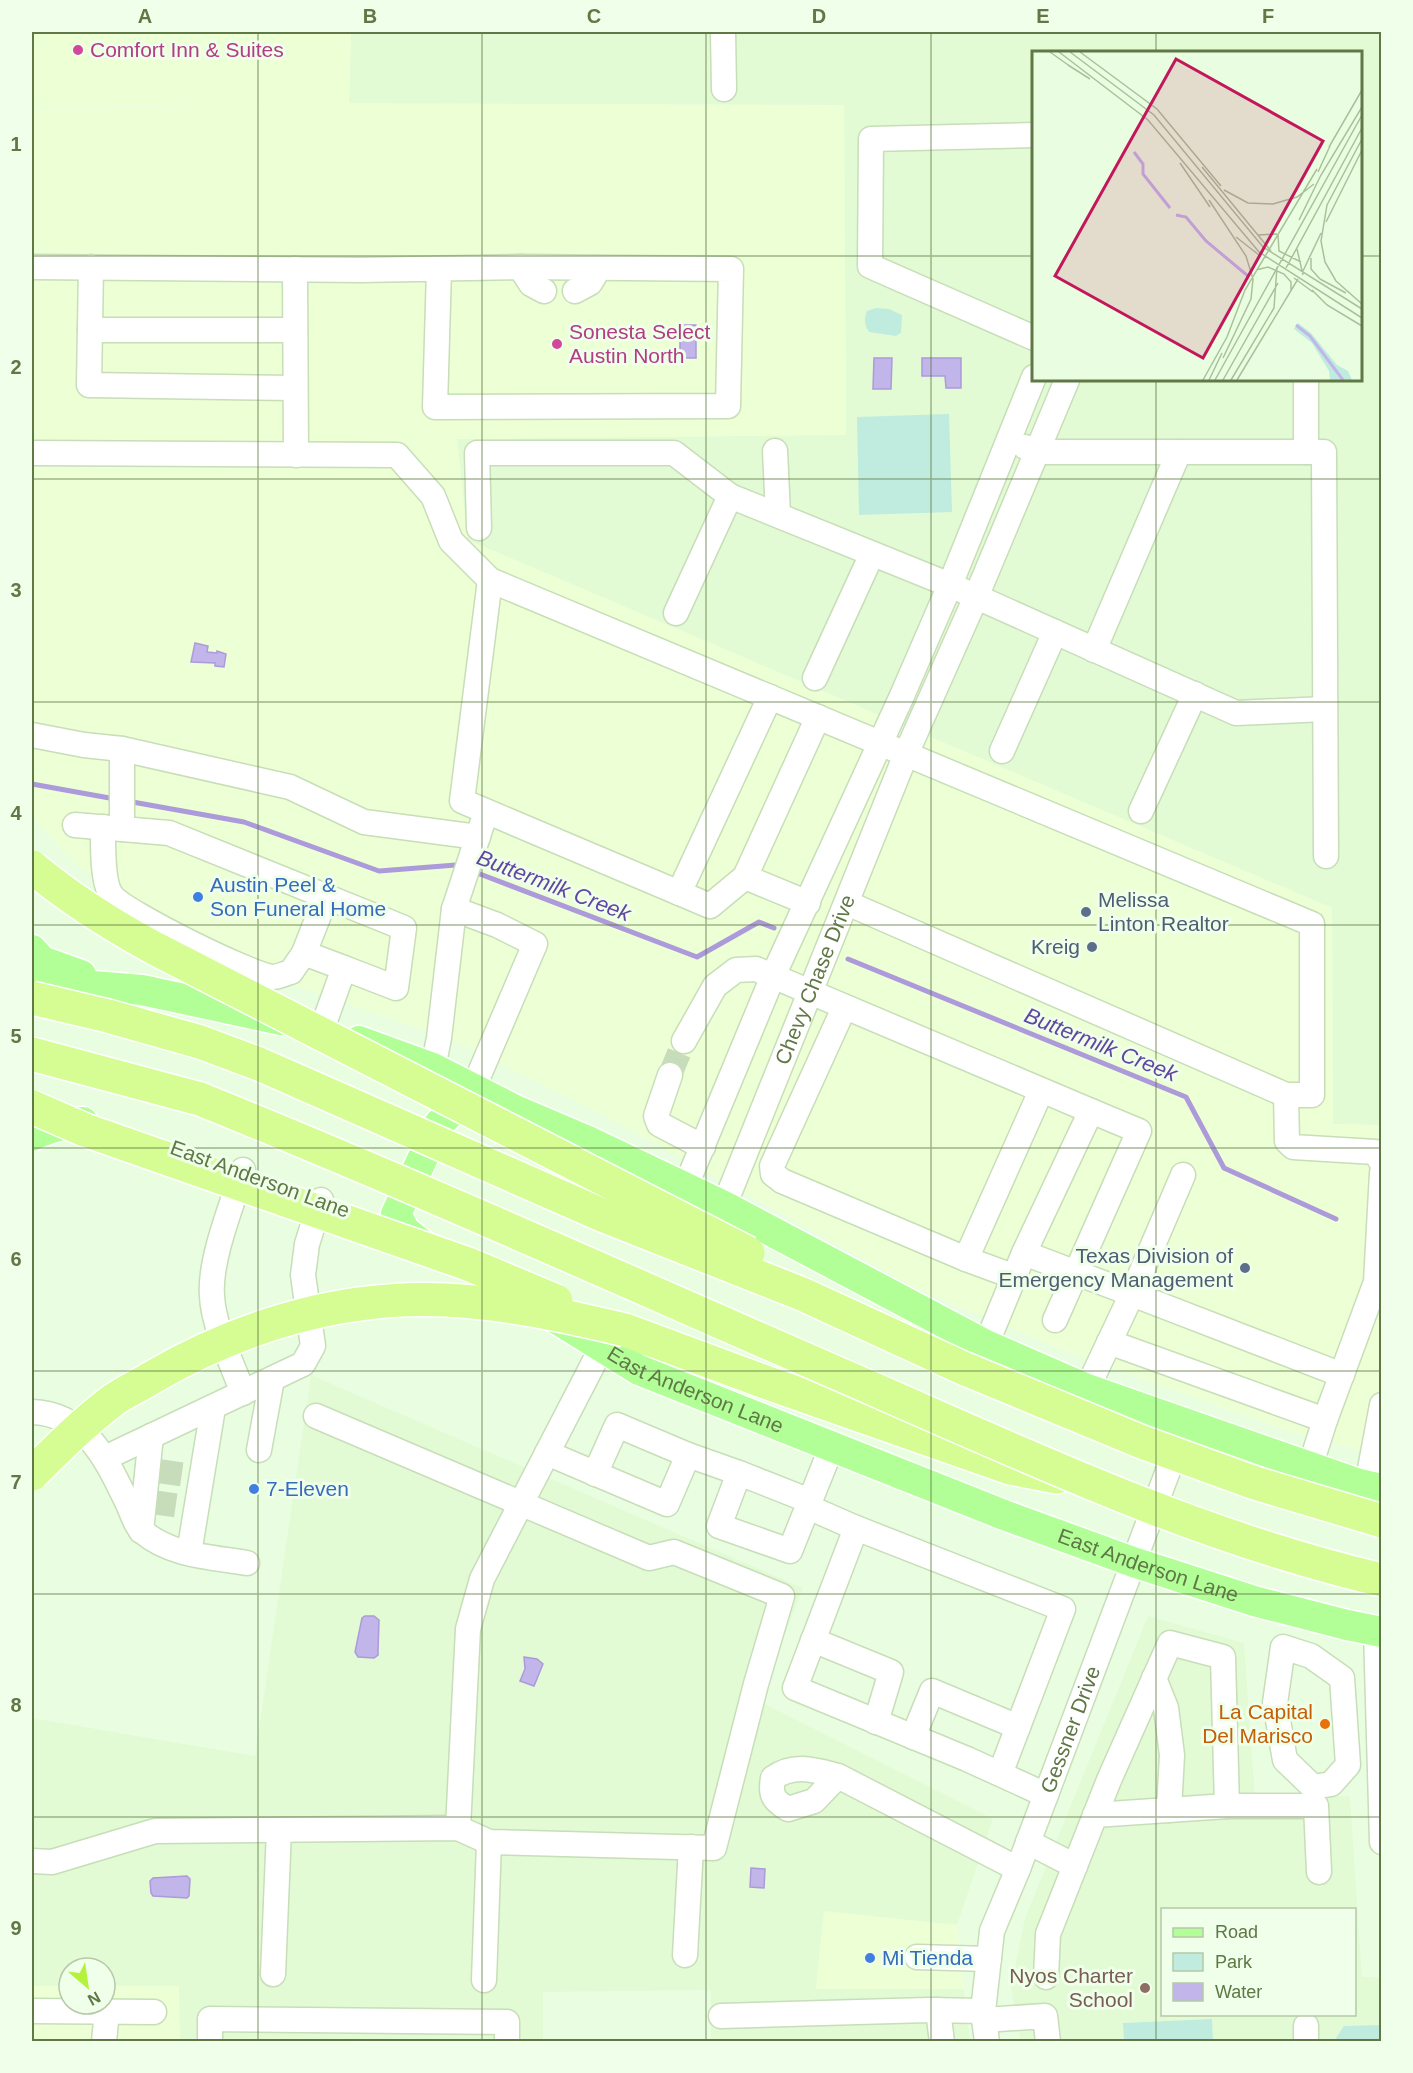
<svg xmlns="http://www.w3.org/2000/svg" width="1413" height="2073" viewBox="0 0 1413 2073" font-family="Arial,sans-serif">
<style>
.residential{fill:#e2fbd5;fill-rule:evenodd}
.commercial{fill:#edffd4}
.green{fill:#bfecdf}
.water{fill:#c2b5e9;stroke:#ac9adb;stroke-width:1.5}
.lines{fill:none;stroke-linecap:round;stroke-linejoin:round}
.stream{stroke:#ac9adb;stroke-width:5}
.minor-tunnel{stroke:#c7dcba;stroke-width:24;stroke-dasharray:24 12;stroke-linecap:butt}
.minor-casing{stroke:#c7deb8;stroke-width:27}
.major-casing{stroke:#fff;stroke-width:33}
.highway-casing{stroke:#fff;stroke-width:36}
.minor{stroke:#fff;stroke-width:24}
.major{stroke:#b2ff97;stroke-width:30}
.highway{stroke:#d5fd93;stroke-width:33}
.highway-bridge-casing{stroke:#fff;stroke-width:36;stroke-linecap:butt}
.highway-bridge{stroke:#d5fd93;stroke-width:33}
.grid{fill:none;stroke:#607746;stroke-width:1.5;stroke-opacity:0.55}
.hotel-dot{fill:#d1479c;stroke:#efffe9;stroke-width:2}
.shop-dot{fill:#3f7fe0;stroke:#efffe9;stroke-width:2}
.service-dot{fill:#5c6f8a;stroke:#efffe9;stroke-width:2}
.food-dot{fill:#e8710a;stroke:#efffe9;stroke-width:2}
.education-dot{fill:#8d6e63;stroke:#efffe9;stroke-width:2}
.labels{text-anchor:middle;stroke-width:6;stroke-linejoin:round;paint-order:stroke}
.hotel-label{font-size:21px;fill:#b23c85;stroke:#efffe9;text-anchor:start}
.shop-label{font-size:21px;fill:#366cbe;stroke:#efffe9;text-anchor:start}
.service-label{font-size:21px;fill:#4e5e75;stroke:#efffe9;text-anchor:end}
.street-label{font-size:21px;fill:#607746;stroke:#efffe9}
.food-label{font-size:21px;fill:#c56008;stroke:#efffe9;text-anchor:end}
.education-label{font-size:21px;fill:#785e54;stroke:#efffe9;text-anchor:end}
.water-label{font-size:22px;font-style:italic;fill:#6046a3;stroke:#efffe9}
.inset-river{fill:none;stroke:#c2b5e9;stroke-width:3}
.inset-road{fill:none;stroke:#aac09a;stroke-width:1.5}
.view{fill:#c2185b;fill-opacity:0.15;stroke:#c2185b;stroke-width:3}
.inset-edge{fill:none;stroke:#607746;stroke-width:3}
.neatline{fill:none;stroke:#607746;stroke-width:2}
.grid-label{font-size:20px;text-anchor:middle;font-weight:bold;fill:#607746}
</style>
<rect width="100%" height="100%" fill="#e9fee1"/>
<path class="residential" d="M351,32H1381V1125L1333,1124L1332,908L468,540L463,533L456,439L846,435L844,105L349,103ZM1034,52H1360V380H1034Z
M311,1375L803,1588L759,1701L993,1819L957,1925L824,1912L816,1989H964L970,2041H711V1990L543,1992V2041H180L178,1986H105V1968H69V1986H32V1718L255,1756Z
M1148,1616L1244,1643L1255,1797L1350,1796L1362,1977H1381V2041H1020L1011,1987L1025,1918ZM1162,1910H1354V2014H1162Z"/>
<path class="commercial" d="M32,32H351L349,104L844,105L846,435L457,439L468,540L1332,908L1333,1124L1381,1125V1456L1287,1431L1060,1349L919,1290L605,1116L453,1040L293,985L194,941L123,902L71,859L32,817V109L338,104L32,107Z
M824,1911L957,1925L964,1989H816Z
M32,1986H69V2004H105V1986H179L180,2041H32Z"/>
<path class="green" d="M876,308L889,309L902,315L901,333L896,336L869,332C864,325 864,319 867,311Z
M949,414L952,512L859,515L857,417Z
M1212,2019L1213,2041H1124L1123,2023Z
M1381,2025V2041H1336V2038L1344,2026Z"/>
<path class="water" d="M680,325H696V358H680Z
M874,358H892L891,389H873Z
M922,358H961V388H946L945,376H922Z
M195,643L208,646L207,652L217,653V651L226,654L224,667L215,666V663L191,662Z
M365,1616H374L379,1620L378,1651V1655L374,1658L358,1657L355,1652L362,1618Z
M524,1657L537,1659L543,1664L534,1686L520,1681L525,1669Z
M751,1868L765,1869L764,1888L750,1887Z
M187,1876L190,1879L189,1896L187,1898L153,1896L151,1893L150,1881L153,1878Z"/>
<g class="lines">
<path class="stream" d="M32,784L115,799
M127,801L244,822L379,871L456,865L461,866
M472,871L697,957L759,922L774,928
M848,959L1186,1097L1224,1168L1336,1219"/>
<path class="minor-tunnel" d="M670,1075L684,1041
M158,1471L186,1475
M152,1502L181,1506"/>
<defs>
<g id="minor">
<path d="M723,32L724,89"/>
<path d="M1034,135L871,139L870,266L1034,338"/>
<path d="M32,267L361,270L520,267L731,269L728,406L435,407L439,269"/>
<path d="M91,267L89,385L295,388"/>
<path d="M520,267L531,284L544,291"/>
<path d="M295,269L296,455"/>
<path d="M575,291L590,283L599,268"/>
<path d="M90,330H295"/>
<path d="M1306,380V452H1324L1326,856"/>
<path d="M1025,447L1037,452H1306"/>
<path d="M775,451L778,514"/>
<path d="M32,453L397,455L433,496L451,541L490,580L1312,924V1095H1286L847,903"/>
<path d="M479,528L477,453H674L730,496L950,585L1236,713L1325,709"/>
<path d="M490,580L462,801L710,906L745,877L818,717"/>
<path d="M676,613L730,496"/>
<path d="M1094,650L1179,452"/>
<path d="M815,678L872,554"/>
<path d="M32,735L84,745L122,749L290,787L364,822L478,837"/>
<path d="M1002,751L1055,632"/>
<path d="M1141,811L1195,694"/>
<path d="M75,825L169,833L404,928L396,988L344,968"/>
<path d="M103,827C103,843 102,884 112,896C124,912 253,976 273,977C278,977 286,973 291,972L304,953L326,897"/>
<path d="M122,829V749"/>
<path d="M745,877L808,903"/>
<path d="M679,893L770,697"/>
<path d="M454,909L497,925L535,944L473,1089"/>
<path d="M304,953L344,968L322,1029"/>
<path d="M844,1008L772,1166L773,1174L782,1181L966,1259L1015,1277"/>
<path d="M684,1041L715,986L736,970L756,969L1091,1111L1024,1253L986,1345"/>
<path d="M433,1068L439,1038L454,909L482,824"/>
<path d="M670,1075L656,1116L659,1124L703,1147"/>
<path d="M1286,1095L1287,1141L1293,1147L1375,1152L1382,1163"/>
<path d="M243,1170C232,1205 209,1260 212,1296C213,1325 233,1366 243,1393"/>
<path d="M1183,1175L1132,1294L1342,1375"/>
<path d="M685,1188L773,976L901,698L950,585L1034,377"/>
<path id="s1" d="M724,1206L906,754L976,597L1067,380"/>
<path d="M1024,1253L1132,1294L1087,1389"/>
<path d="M966,1259L1041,1091"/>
<path d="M1055,1320L1139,1131L1091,1111"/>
<path d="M1109,1342L1325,1420"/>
<path d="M32,1412C87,1414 107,1461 128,1504C132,1513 136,1526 143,1532C171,1556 212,1557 247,1563"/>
<path d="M259,1450L272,1379"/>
<path d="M547,1453L667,1504L688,1455L739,1473L719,1526L790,1551L832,1446"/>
<path d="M105,1458L303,1364L313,1346L303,1275L307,1244L321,1200"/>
<path d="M1310,1467L1325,1420L1376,1282L1382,1173"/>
<path d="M739,1473L810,1501"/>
<path d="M595,1474L617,1425L688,1455"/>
<path d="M1367,1485L1382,1405"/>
<path d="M808,1507L856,1528"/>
<path d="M141,1531L151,1436"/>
<path d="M189,1553L213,1408"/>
<path d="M1376,1631L1382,1842"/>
<path d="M813,1640L891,1672L876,1722"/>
<path d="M1283,1647L1311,1656L1342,1678L1348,1765L1331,1784L1313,1787L1285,1760L1275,1703Z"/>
<path d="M1154,1678L1166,1708L1172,1755L1169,1810"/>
<path d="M913,1737L932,1691L1018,1727"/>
<path d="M1000,1774L1063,1609L856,1528L795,1688L967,1759L1046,1795"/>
<path d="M838,1776L814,1801L788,1809C773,1800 770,1795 773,1778C794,1763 815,1770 838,1776L1018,1869"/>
<path d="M1095,1815L1227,1806H1316L1319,1872"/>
<path d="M458,1828L468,1629L482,1579L602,1347"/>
<path d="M1028,1842L1075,1866"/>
<path d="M32,1861L52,1862L155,1831L458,1828L489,1842L714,1848L756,1684L782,1596L674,1552L649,1558L316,1416"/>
<path d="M685,1955L691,1847"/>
<path d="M917,1957L989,1959"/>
<path d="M273,1974L279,1830"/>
<path d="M1046,1977L1048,1934L1109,1780L1170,1643L1223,1657L1227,1806"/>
<path d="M484,1980L489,1842"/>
<path d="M938,2010L942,2042"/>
<path d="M32,2011L154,2012"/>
<path d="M721,2016L928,2010L983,2011"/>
<path d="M984,2020L1045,2016L1048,2042"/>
<path d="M104,2042L107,2011"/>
<path d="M210,2042V2019L507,2022V2042"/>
<path id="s2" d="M987,2042L983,2011L992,1931L1018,1869L1186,1423"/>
<path d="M1306,2042V2026"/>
</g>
<g id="major">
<path d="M32,950L42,961L81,975"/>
<path d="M32,981L142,990L281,1020"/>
<path d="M359,1041L433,1068L515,1110L588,1141L724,1206L986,1345L1087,1389L1356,1483L1382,1489"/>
<path d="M32,1136C48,1127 64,1124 83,1122"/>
<path d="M430,1251L405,1231L396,1214L439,1124L454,1109L482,1105"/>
<path id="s3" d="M552,1316L639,1370L1004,1515L1133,1562L1254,1601L1347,1625L1382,1632"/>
</g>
<path id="highway" d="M32,1054L200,1099
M625,1330L765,1382L1010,1468L1057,1477"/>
</defs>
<use href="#minor" class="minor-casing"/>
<use href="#major" class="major-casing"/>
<use href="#highway" class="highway-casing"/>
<use href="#minor" class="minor"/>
<use href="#major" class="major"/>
<use href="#highway" class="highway"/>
<defs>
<path id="highway-bridge" d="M32,867C70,899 110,924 154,948L748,1253
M32,998L108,1016L200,1042L259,1064L602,1215L802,1294L963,1368L1142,1442L1255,1483L1382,1521
M200,1099C428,1191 652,1293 878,1391C1042,1463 1206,1539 1382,1580
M32,1107L85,1130L468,1264L556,1301
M32,1474C57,1449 83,1423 112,1401C124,1392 139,1386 151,1378C240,1326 342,1295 446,1300C507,1303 566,1316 625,1330"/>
</defs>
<use href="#highway-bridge" class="highway-bridge-casing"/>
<use href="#highway-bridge" class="highway-bridge"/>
</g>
<path class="grid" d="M258,32V2042M482,32V2042M706,32V2042M931,32V2042M1156,32V52M32,256H1034M1360,256H1382M1156,380V2042M32,479H1382M32,702H1382M32,925H1382M32,1148H1382M32,1371H1382M32,1594H1382M32,1817H1382"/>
<g class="hotel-dot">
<circle cx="78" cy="50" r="6"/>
<circle cx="557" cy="344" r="6"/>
</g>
<g class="shop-dot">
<circle cx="198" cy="897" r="6"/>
<circle cx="254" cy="1489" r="6"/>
<circle cx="870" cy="1958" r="6"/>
</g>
<g class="service-dot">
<circle cx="1086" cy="912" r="6"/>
<circle cx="1092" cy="947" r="6"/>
<circle cx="1245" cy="1268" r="6"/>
</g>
<circle class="food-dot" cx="1325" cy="1724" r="6"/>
<circle class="education-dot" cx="1145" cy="1988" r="6"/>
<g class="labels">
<g class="hotel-label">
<text x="90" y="57">Comfort Inn &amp; Suites</text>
<text x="569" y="339">Sonesta Select<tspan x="569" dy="24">Austin North</tspan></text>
</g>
<g class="shop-label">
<text x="210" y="892">Austin Peel &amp;<tspan x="210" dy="24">Son Funeral Home</tspan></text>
<text x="266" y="1496">7-Eleven</text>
<text x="882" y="1965">Mi Tienda</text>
</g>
<g class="service-label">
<text x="1098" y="907" text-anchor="start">Melissa<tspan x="1098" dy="24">Linton Realtor</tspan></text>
<text x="1080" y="954">Kreig</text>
<text x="1233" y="1263">Texas Division of<tspan x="1233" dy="24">Emergency Management</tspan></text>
</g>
<g class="street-label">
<text dy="7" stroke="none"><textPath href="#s1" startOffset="244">Chevy Chase Drive</textPath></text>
<text transform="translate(260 1179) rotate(20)" y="7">East Anderson Lane</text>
<text dy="7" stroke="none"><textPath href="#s3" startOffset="162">East Anderson Lane</textPath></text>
<text dy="7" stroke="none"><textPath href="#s3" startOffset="648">East Anderson Lane</textPath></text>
<text dy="7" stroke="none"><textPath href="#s2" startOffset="328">Gessner Drive</textPath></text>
</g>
<g class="food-label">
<text x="1313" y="1719">La Capital<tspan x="1313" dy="24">Del Marisco</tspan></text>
</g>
<g class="education-label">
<text x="1133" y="1983">Nyos Charter<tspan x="1133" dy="24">School</tspan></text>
</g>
<g class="water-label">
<text transform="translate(554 885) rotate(21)" y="8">Buttermilk Creek</text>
<text transform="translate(1101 1044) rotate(22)" y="8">Buttermilk Creek</text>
</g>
</g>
<g transform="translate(1032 51)">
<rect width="330" height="330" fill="#e9fee1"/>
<path d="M266,272L279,282L305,314L316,320L320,329H298L297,320L280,292L262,278Z" fill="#bfecdf"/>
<path class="inset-river" d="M102,101L111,113V123L138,157M144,164L154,166L174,190L216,225M264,274L278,285L311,329"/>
<path class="inset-road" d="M18,1L39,16M27,1L116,69L227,201L330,267M38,1L122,64L231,196L330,258M48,1L125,58L189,135M36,14L58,28M330,88L295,154L289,190L293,211L304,230L330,253M297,96L330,39M148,112L178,156M170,116L239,200M286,121L298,95M192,139L216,152L241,153L265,146L282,133M177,149L214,205L221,228L219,248L191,307M267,169L289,124L330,56M294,171L330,99M226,184L245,183M246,184L247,200L269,211M204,186L227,204M265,198L271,224M279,207V218L288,228M254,217L330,77M224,219L236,216L252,223L259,231V240M271,220L289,182M262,227L281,241M288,228L314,242M280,239L295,254L330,275M171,329L195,286L213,239L285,118M177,329L190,302M183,329L330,64M191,329L246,232M199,329L242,257L245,216M205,329L266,228"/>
<path class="view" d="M144,8L291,90L171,307L23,225Z"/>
<rect width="330" height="330" class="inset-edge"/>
</g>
<rect width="1413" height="2073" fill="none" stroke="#efffe9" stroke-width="66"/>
<rect x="1161" y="1908" width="195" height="108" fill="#efffe9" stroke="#b6c9a8" stroke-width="1.5"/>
<rect x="1173" y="1928" width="30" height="9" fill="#b2ff97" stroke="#b6c9a8" stroke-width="1.5"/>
<text x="1215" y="1938" font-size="18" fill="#607746">Road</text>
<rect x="1173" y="1953" width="30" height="18" fill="#bfecdf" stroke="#b6c9a8" stroke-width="1.5"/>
<text x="1215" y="1968" font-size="18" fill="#607746">Park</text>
<rect x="1173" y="1983" width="30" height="18" fill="#c2b5e9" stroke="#b6c9a8" stroke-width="1.5"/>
<text x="1215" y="1998" font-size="18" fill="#607746">Water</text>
<g transform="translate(87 1986) rotate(151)"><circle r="28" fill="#efffe9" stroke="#b6c9a8" stroke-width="1.5"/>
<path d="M0-4.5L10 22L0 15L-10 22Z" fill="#b5f23d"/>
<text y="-9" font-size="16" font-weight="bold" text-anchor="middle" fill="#607746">N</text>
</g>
<rect x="33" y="33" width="1347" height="2007" class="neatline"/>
<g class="grid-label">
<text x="145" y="23">A</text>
<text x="370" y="23">B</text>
<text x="594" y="23">C</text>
<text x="819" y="23">D</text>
<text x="1043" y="23">E</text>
<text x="1268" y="23">F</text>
<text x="16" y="151">1</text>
<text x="16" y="374">2</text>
<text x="16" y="597">3</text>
<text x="16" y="820">4</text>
<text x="16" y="1043">5</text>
<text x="16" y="1266">6</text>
<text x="16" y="1489">7</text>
<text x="16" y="1712">8</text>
<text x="16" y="1935">9</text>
</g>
</svg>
